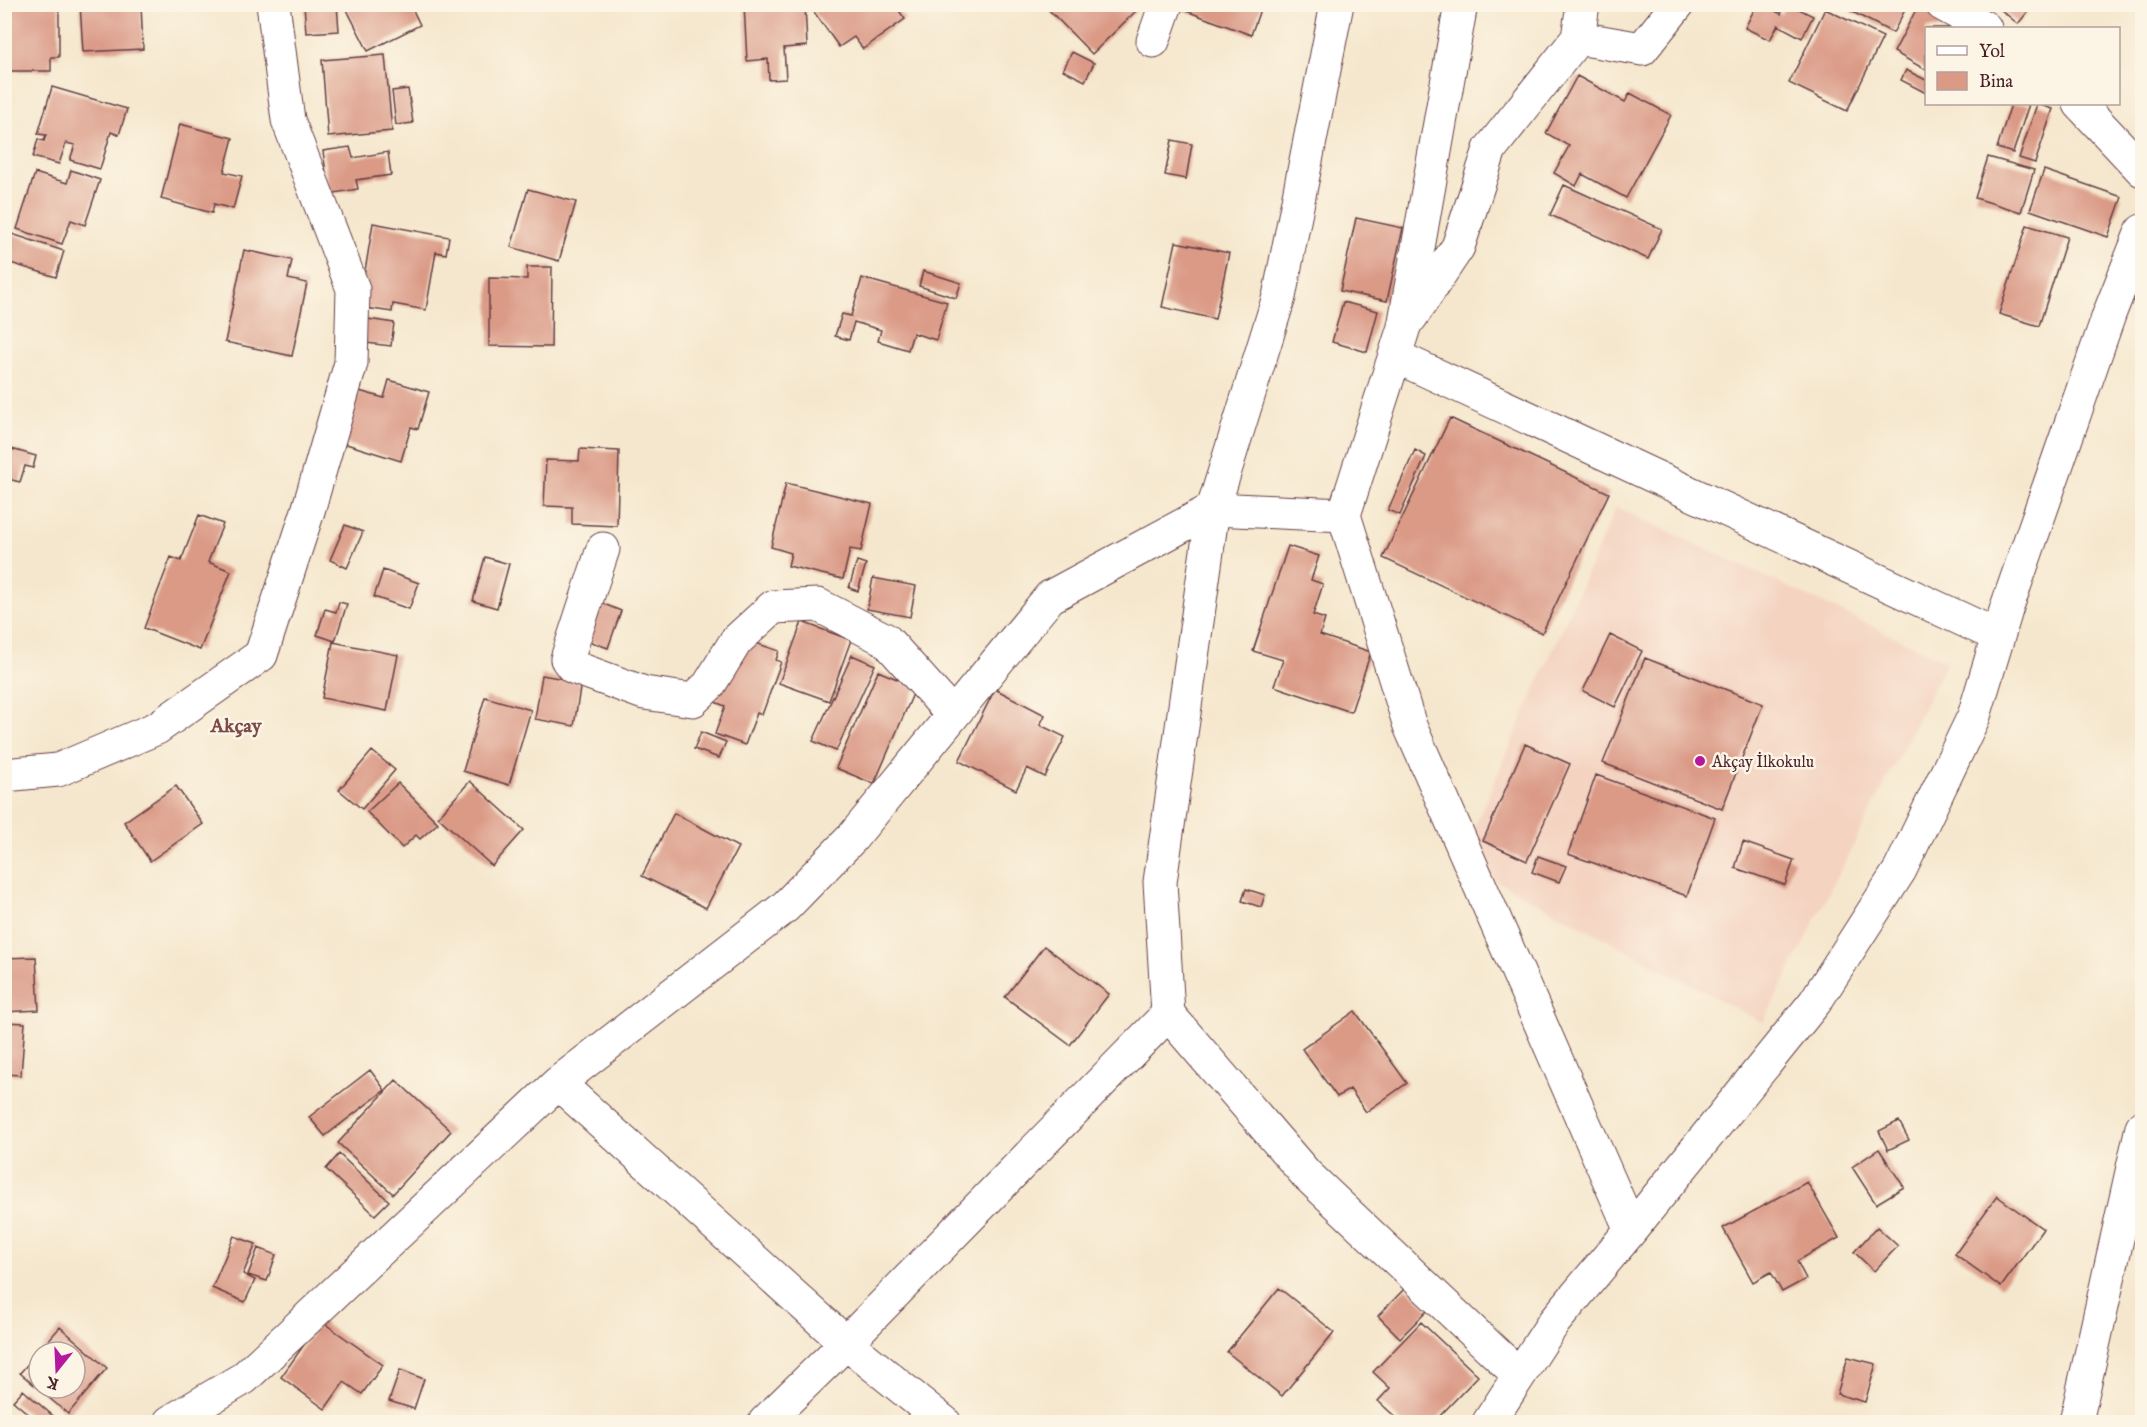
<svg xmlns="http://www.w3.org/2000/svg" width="2147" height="1427" viewBox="0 0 2147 1427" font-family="'IM FELL English',serif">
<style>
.built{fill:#f4d3c1}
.building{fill:#da9a86;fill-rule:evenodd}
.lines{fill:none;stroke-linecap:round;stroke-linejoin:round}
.minor-casing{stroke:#643d43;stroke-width:35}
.highway-casing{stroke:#643d43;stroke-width:35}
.minor{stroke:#fff;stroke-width:33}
.highway{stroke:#fff;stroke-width:33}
.poi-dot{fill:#b5179e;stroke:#fcf5e5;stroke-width:2}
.labels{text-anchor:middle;stroke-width:5;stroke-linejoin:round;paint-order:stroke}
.poi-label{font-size:16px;fill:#4a1f2b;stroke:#fcf5e5;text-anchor:start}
.quarter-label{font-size:20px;font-weight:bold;fill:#7c4a4b;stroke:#fcf5e5}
</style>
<rect width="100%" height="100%" fill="#fcf5e5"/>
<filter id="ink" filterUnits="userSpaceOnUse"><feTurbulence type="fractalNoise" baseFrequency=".0167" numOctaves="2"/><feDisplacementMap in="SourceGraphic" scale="12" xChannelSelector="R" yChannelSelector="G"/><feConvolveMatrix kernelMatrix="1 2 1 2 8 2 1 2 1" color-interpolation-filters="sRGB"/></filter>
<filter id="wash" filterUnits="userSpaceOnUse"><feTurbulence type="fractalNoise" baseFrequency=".008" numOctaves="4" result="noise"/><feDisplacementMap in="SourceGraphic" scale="24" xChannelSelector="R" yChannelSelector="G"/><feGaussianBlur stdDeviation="1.35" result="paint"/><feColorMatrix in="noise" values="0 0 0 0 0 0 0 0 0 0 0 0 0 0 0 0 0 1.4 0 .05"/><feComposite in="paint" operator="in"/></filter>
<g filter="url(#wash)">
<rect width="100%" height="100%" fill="#f5e7cd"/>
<path class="built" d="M1616,507L1947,661L1763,1023L1459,861Z"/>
<g id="blocks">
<path class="building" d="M4,4H59V57H51V71H4Z
M80,4H141L143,49L83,52Z
M304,4H337L339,31L306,33Z
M344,4H410L420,25L368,51Z
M744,4H805L807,46L784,48L786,79L769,80L768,59L747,61Z
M1043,4H1130L1136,11L1092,54Z
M1180,4H1262L1251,35L1178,8Z
M1757,4H1762L1781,14L1785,4H1789L1813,16L1802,38L1778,25L1770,40L1745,28Z
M1837,4H1908L1893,33Z
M1919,4H1933L1978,28H1926V70L1894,52Z
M1994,4H2034L2018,24Z
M809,5H895L905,19L863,49L854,37L839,47Z
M1825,9L1883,37L1847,111L1789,83Z
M1072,52L1094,63L1085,81L1063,70Z
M385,55L392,131L328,137L322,60Z
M1906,70L1926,80V93L1901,80Z
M1577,76L1625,102L1630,93L1671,115L1626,198L1582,174L1576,186L1554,173L1569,146L1546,133Z
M52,87L127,109L119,135L111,132L100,169L70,160L75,145L66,143L59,164L33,157L38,139L44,141L46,135L38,134Z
M408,89L413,123L396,125L392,91Z
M2011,104H2029L2013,153L1997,148Z
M2037,104L2053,109L2035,163L2019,158Z
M180,124L233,138L224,172L242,176L233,209L214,204L212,213L161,199Z
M1172,140L1192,144L1186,179L1165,175Z
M350,147L353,158L388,152L391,175L356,180L358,189L329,194L323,151Z
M1988,157L2034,170L2021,212L1975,198Z
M71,170L100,180L85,225L71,220L62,244L17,229L35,173L67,183Z
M2044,170L2122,197L2108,237L2030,210Z
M1564,185L1662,229L1648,259L1550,215Z
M528,189L576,202L559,261L511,247Z
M1356,218L1403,228L1387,301L1340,291Z
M373,223L449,237L446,254L436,252L426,310L393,304L392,312L359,307Z
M2027,225L2067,237L2039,326L1999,314Z
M12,234L64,251L56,277L4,261Z
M1176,242L1229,253L1215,319L1162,307Z
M244,250L292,260L288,279L307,283L292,356L225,342Z
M527,267H552L551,347L489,346V278L527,279Z
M923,271L961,283L956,298L919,286Z
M862,278L947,302L936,340L913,333L908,350L878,341L881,330L854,322L849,340L835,336L842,314L851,316Z
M1343,302L1378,311L1367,352L1332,342Z
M361,318L394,323L391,346L358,342Z
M389,380L429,392L418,429L411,427L401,461L343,443L359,391L384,398Z
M1450,418L1609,493L1542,633L1383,558Z
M8,448L36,456L33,468L25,466L20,482L4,478V458Z
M580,449L619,451L617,526L572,524V507L544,506L546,460L579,461Z
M1415,450L1426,456L1400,515L1388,510Z
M786,483L872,504L861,551L850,549L843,579L788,566L791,553L771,547Z
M199,515L223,524L208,562L231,571L200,650L144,628L171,557L181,561Z
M345,525L363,532L347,568L330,560Z
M1288,546L1319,556L1311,580L1323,584L1313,615L1325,619L1320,635L1371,652L1351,712L1274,686L1283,660L1253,651Z
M485,557L509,564L497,608L473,601Z
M857,561L866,564L858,591L849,588Z
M383,570L419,583L409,609L374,597Z
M873,578L916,586L910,617L867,609Z
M594,600L621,611L608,648L580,638Z
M339,602L347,604L335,641L317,635L325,609L336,612Z
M802,622L851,640L829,701L779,683Z
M1610,635L1642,651L1615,707L1583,691Z
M747,640L779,651L776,660L781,662L762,715L757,713L745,745L715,734L725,706L715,702L732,656Z
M333,642L398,655L387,711L322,698Z
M852,655L875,665L836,751L813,741Z
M1645,658L1763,704L1722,809L1603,763Z
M878,671L916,687L874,784L836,768Z
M542,675L581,682L574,726L535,719Z
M995,689L1045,715L1040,725L1065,737L1045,777L1027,768L1016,790L959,761Z
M485,697L531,710L509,785L463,771Z
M701,732L726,742L719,758L694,749Z
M1525,744L1570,764L1527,861L1483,841Z
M372,751L395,770L362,809L339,790Z
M1596,775L1715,818L1687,896L1568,854Z
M470,781L524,830L492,866L438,817Z
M398,783L438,823L420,839L416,835L402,848L367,812Z
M176,786L203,824L150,861L124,822Z
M674,813L738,847L706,908L642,876Z
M1743,842L1794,860L1785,885L1735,868Z
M1538,856L1566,866L1559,882L1532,872Z
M1246,889L1265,895L1261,907L1242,901Z
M1044,946L1109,994L1070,1045L1005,997Z
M36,957L39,1010L4,1012V958Z
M1355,1011L1407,1083L1366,1112L1350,1089L1337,1097L1302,1049Z
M4,1022L25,1023L21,1075L4,1074Z
M370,1070L385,1090L325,1136L309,1117Z
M396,1080L451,1131L393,1194L338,1143Z
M1899,1121L1909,1140L1888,1150L1879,1131Z
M1879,1149L1904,1187L1876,1204L1852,1167Z
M339,1154L389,1201L375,1215L326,1169Z
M1807,1182L1839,1238L1797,1261L1806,1279L1782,1292L1771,1272L1753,1282L1723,1228Z
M1997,1196L2043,1229L2001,1287L1955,1254Z
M1877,1227L1898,1246L1874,1271L1854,1252Z
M234,1236L256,1244L243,1274L255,1280L245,1302L212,1288Z
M258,1248L276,1255L267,1281L248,1275Z
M1406,1287L1429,1309L1400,1338L1378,1316Z
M1279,1288L1334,1332L1282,1396L1227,1352Z
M321,1321L383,1365L362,1394L344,1382L325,1409L281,1377Z
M1421,1322L1478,1376L1434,1422H1401L1378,1401L1390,1388L1373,1372Z
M60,1327L107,1368L68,1414L20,1373ZM39,1352H75V1388H39Z
M1848,1357L1876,1364L1865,1402L1837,1394Z
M400,1370L424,1379L414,1409L389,1401Z
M23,1390L60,1422H38L13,1401Z
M8,1414L22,1419L20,1422H6Z"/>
</g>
</g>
<g filter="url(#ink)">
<use href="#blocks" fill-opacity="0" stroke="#643d43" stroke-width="1.5"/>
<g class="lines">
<defs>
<path id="minor" d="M1337,4L1279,297L1213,509L1344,515
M1461,4L1404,327L1344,515L1410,726L1631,1230
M1942,4L1985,28
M1578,38L1583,4
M1153,41L1166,4
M2080,104L2142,170
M1411,317L1458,247L1490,149L1578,38L1642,49L1678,4
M1395,356L1998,636
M603,549L567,659L573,667L644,693L693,700L709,685L736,641L773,607L818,605L886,640L953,715
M4,775L58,770L157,728L261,655L308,511L351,363L353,289L288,120L273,4
M558,1083L846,1343L944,1422
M170,1422L244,1378L558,1083L785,907L852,838L1050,597L1213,509L1160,882L1168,1014L1306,1174L1519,1375
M765,1422L846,1343L1168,1014
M1489,1422L1554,1322L1631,1230L1815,1002L1900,870L1974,716L2007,607L2110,312L2142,231"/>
<path id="highway" d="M2076,1422L2142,1127"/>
</defs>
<use href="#minor" class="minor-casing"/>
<use href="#highway" class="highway-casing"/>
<use href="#minor" class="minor"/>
<use href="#highway" class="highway"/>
</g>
</g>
<circle class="poi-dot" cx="1700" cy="761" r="6"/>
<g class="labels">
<g class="poi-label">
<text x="1712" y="767">Akçay İlkokulu</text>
</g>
<g class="quarter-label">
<text x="236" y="732">Akçay</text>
</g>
</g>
<rect width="2147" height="1427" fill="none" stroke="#fcf5e5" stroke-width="24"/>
<rect x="1925" y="27" width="195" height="78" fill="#fcf5e5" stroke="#b59f9b" stroke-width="1.5"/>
<rect x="1937" y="46" width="30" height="9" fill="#ffffff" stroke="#b59f9b" stroke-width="1.5"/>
<text x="1979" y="57" font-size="18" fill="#4a1f2b">Yol</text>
<rect x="1937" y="72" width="30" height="18" fill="#da9a86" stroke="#b59f9b" stroke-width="1.5"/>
<text x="1979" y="87" font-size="18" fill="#4a1f2b">Bina</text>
<g transform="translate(57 1370) rotate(198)"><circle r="28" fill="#fcf5e5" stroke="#b59f9b" stroke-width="1.5"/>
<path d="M0-4.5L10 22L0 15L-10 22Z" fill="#b5179e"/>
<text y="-9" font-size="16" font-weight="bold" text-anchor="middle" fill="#4a1f2b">K</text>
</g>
</svg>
